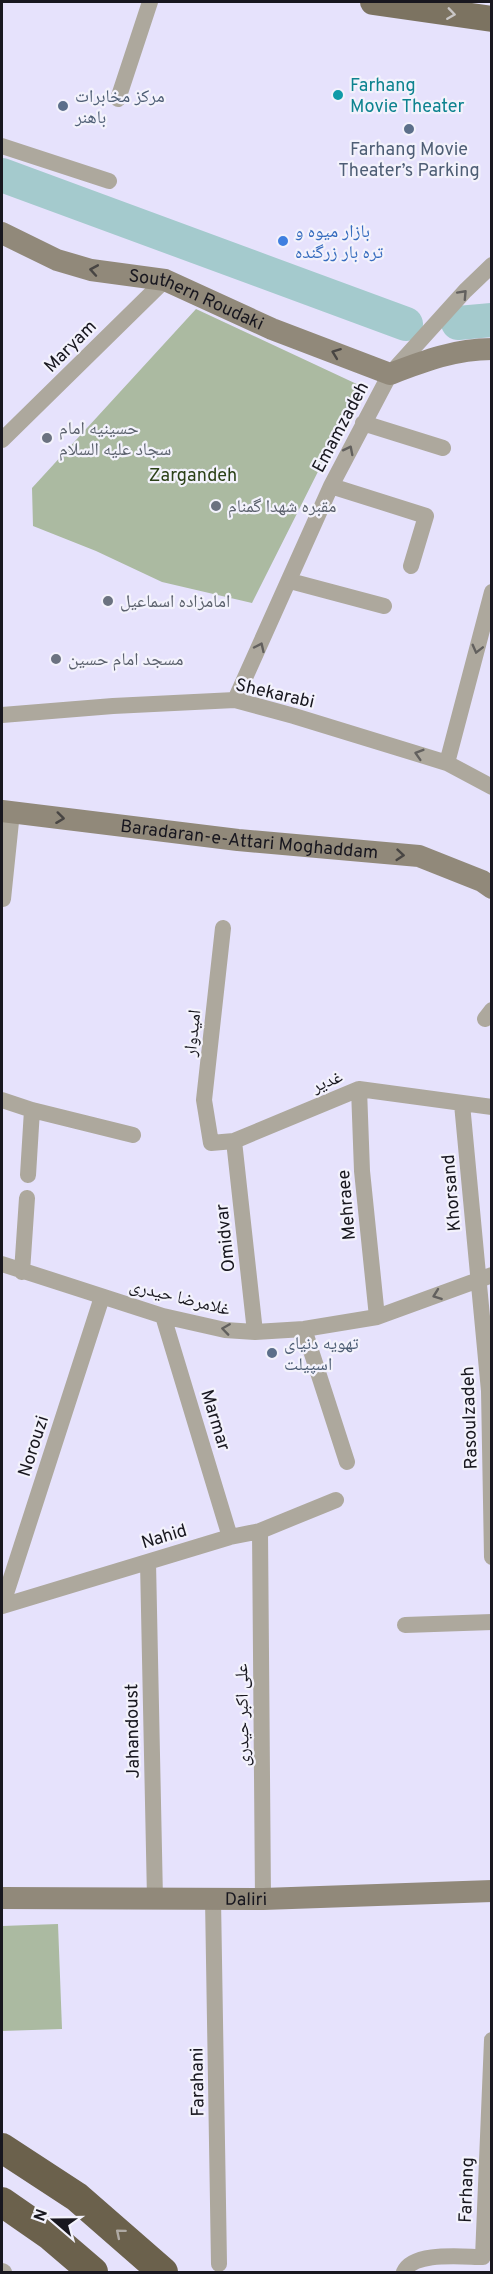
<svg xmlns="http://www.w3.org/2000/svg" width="493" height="2274" viewBox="0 0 493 2274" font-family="Overpass,'Noto Naskh Arabic',sans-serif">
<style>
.park{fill:#abbaa1}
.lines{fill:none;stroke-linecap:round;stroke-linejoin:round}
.river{stroke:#a4cacd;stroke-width:34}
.street{stroke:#ada89d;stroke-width:16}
.secondary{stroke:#91897a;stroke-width:22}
.primary{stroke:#7c7361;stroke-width:26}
.highway{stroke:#6b614c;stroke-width:30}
.oneway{stroke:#c9c6c6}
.oneway2{stroke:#484543}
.oneway3{stroke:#62605e}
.oneway4{stroke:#afaaa4}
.culture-dot{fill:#0f9aa8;stroke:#f3f2fc;stroke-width:2}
.service-dot{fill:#5c6f8a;stroke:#f3f2fc;stroke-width:2}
.shop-dot{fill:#3f7fe0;stroke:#f3f2fc;stroke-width:2}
.worship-dot{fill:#6b7280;stroke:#f3f2fc;stroke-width:2}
.labels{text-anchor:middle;stroke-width:4.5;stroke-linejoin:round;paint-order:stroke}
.culture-label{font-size:18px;fill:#0d838f;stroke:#f3f2fc;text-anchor:start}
.service-label{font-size:18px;fill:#4e5e75;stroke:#f3f2fc;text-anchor:start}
.shop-label{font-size:18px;fill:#366cbe;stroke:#f3f2fc;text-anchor:start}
.street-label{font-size:18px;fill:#18171f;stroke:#f3f2fc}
.worship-label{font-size:18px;fill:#5b616d;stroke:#f3f2fc;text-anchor:start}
.park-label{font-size:18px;fill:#2b4117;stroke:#f3f2fc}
</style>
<rect width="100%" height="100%" fill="#e6e2fc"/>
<path class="park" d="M196,309L361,386L252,603L162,582L96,551L33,526L32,488Z
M58,1924L62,2029L2,2031V1926Z"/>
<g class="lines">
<path class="river" d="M2,175L406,324
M458,323L492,320"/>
<path class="street" d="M118,99L150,2
M2,146L109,181
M363,423L443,448
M2,440L165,280
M331,486L426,516L411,566
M290,581L384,606
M235,700L331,486L390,374L465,291L492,265
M2,715L113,706L235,700L294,716L447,763L492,787
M447,763L492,592
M3,899L12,812
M223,928L204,1100L211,1143L234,1141L359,1089L492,1107
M485,1019L492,1010
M359,1089L362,1171L377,1317
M2,1100L32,1110L133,1135
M462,1104L489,1391L492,1557
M234,1141L255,1332
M28,1175L32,1110
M2,1264L163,1316L225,1330L255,1332L304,1329L377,1317L492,1275
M22,1272L27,1198
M163,1316L230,1537
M304,1329L347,1462
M260,1531L263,1899
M148,1562L155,1899
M2,1606L230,1537L260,1531L336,1500
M2,1606L102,1297
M405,1625L492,1622
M213,1899L219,2264
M2,2271L4,2272
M404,2272C413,2251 463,2257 483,2257L492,2040"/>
<g class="secondary">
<path id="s1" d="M2,233L57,260L91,270L165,280L272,329L390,374C424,361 455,349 492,349"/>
<path id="s2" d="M2,811L238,840L419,856L482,881L492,888"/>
<path id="s3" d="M2,1898L263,1899L492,1891"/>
</g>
<path class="primary" d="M373,2L492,19"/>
<path class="highway" d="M2,2148L77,2197L163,2272
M2,2202L51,2236L93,2272"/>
</g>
<defs><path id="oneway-chevron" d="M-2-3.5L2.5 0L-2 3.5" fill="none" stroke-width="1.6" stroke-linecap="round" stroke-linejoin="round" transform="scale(1.5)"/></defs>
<use class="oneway" href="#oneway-chevron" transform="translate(451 14) rotate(8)"/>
<g class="oneway2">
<use href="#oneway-chevron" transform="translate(94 270) rotate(-170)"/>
<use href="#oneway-chevron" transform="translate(336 353) rotate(-159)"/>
<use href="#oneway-chevron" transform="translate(60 818) rotate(7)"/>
<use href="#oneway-chevron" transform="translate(400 855) rotate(5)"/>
</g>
<g class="oneway3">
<use href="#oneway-chevron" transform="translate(463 294) rotate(-47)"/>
<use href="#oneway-chevron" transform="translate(349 450) rotate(-63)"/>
<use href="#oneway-chevron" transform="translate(260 647) rotate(-65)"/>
<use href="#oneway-chevron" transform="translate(477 649) rotate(104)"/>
<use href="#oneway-chevron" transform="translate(419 754) rotate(-163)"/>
<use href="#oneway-chevron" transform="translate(437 1295) rotate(160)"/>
<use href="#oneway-chevron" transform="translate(226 1329) rotate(-172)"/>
</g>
<use class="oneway4" href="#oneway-chevron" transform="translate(120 2233) rotate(-140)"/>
<circle class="culture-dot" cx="338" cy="95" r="6"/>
<g class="service-dot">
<circle cx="63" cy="106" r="6"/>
<circle cx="409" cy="129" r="6"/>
<circle cx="272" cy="1353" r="6"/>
</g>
<circle class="shop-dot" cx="283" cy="241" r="6"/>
<g class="worship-dot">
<circle cx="47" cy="438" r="6"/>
<circle cx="216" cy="506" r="6"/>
<circle cx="108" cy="601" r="6"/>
<circle cx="56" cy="659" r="6"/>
</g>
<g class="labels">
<g class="culture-label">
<text x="350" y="91">Farhang<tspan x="350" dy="21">Movie Theater</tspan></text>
</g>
<g class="service-label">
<text x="75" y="102">مرکز مخابرات<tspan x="75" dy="21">باهنر</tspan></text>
<text x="409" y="155" text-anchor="middle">Farhang Movie<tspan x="409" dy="21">Theater’s Parking</tspan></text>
<text x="284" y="1349">تهویه دنیای<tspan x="284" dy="21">اسپیلت</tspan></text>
</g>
<g class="shop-label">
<text x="295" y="237">بازار میوه و<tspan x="295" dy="21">تره بار زرگنده</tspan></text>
</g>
<g class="street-label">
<text dy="6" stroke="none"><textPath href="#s1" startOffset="207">Southern Roudaki</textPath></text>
<text transform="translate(70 346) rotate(-45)" y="6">Maryam</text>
<text transform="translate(340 427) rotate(-62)" y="6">Emamzadeh</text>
<text transform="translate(275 693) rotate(13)" y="6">Shekarabi</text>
<text dy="6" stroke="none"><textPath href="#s2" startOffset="249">Baradaran-e-Attari Moghaddam</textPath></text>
<text transform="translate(192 1033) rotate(-84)" y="6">امیدوار</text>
<text transform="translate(327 1081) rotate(-22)" y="6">غدیر</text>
<text transform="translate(451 1193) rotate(-95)" y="6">Khorsand</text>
<text transform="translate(346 1205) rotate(-95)" y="6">Mehraee</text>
<text transform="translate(225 1238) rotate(-96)" y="6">Omidvar</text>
<text transform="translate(180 1297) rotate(14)" y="6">غلامرضا حیدری</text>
<text transform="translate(469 1418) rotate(-92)" y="6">Rasoulzadeh</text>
<text transform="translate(216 1420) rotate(73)" y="6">Marmar</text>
<text transform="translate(33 1446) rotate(-72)" y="6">Norouzi</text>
<text transform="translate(164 1536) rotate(-17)" y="6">Nahid</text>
<text transform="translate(242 1715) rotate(-91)" y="6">علی اکبر حیدری</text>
<text transform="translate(132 1731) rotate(-91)" y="6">Jahandoust</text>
<text dy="6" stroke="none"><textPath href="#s3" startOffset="244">Daliri</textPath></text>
<text transform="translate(197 2082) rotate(-91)" y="6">Farahani</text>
<text transform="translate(466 2190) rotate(-88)" y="6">Farhang</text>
</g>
<g class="worship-label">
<text x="59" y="434">حسینیه امام<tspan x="59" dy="21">سجاد علیه السلام</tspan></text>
<text x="228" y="512">مقبره شهدا گمنام</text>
<text x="120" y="607">امامزاده اسماعیل</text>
<text x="68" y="665">مسجد امام حسین</text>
</g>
<g class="park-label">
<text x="193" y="481">Zargandeh</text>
</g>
</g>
<rect width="493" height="2274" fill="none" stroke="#18171f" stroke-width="6"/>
<g transform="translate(54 2220) rotate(290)" stroke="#f3f2fc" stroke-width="4.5" paint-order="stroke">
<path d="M0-4.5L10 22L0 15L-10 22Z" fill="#18171f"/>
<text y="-9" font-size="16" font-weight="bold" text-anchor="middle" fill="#18171f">N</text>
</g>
</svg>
